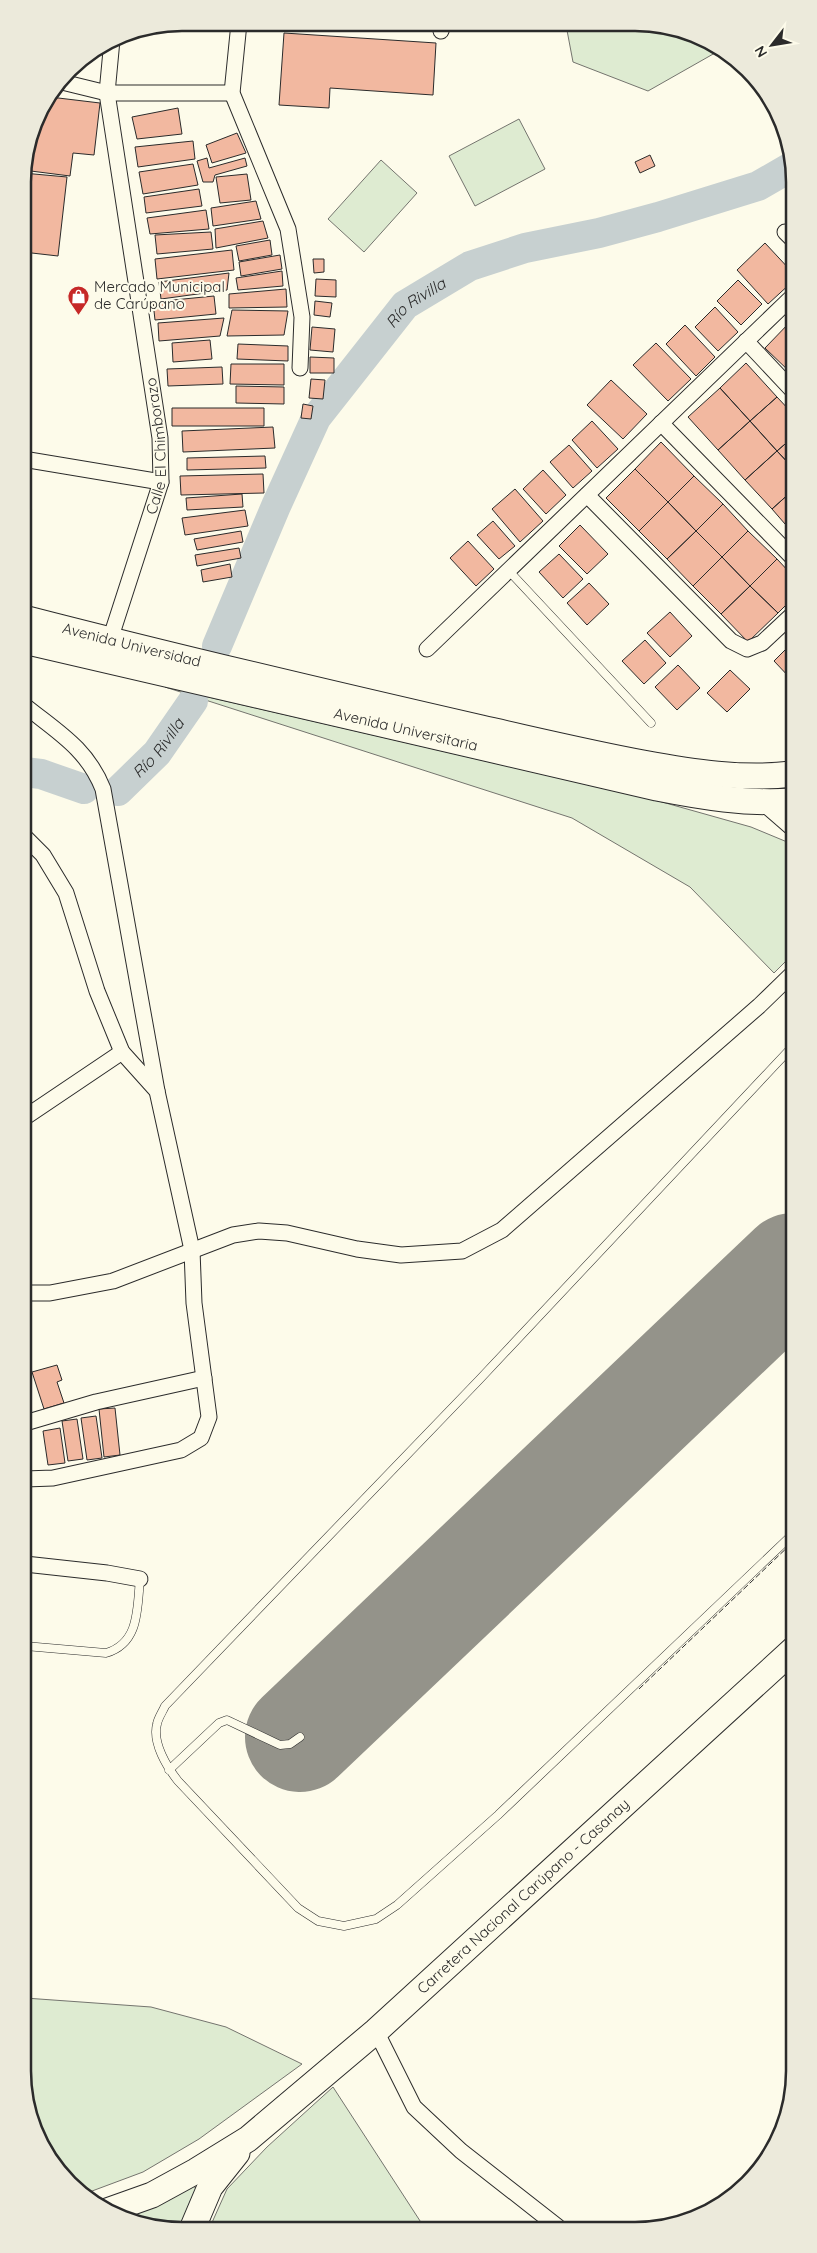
<svg xmlns="http://www.w3.org/2000/svg" width="817" height="2253" viewBox="0 0 817 2253" font-family="Quicksand,sans-serif">
<style>
.green{fill:#deebd1;stroke:#74746e}
.lines{fill:none;stroke-linecap:round;stroke-linejoin:round}
.river{stroke:#c7d0d0;stroke-width:30}
.runway{stroke:#94938a;stroke-width:110}
.building{fill:#f2b8a0;stroke:#2b2b2b}
.service-casing{stroke:#2b2b2b;stroke-width:9}
.minor-casing{stroke:#2b2b2b;stroke-width:17}
.trunk-casing{stroke:#2b2b2b;stroke-width:27}
.service{stroke:#fdfbea;stroke-width:8}
.minor{stroke:#fdfbea;stroke-width:15}
.trunk{stroke:#fdfbea;stroke-width:25}
.fence{stroke:#2b2b2b;stroke-width:1;stroke-dasharray:6 2.5;stroke-linecap:butt}
.labels{text-anchor:middle;stroke-width:4;stroke-linejoin:round;paint-order:stroke}
.poi-label{font-size:15px;fill:#2b2b2b;stroke:#fdfbea;text-anchor:start}
.street-label{font-size:15px;fill:#2b2b2b;stroke:#fdfbea}
.water-label{font-size:16px;font-style:italic;fill:#2b2b2b;stroke:#fdfbea}
.rim{fill:none;stroke:#2b2b2b;stroke-width:2.5}
</style>
<rect width="100%" height="100%" fill="#fdfbea"/>
<path class="green" d="M566,25L666,26L714,44L722,49L648,91L573,62Z
M519,119L545,169L475,206L449,156Z
M381,160L417,193L364,252L328,219Z
M165,687L655,800L751,827L792,844L793,954L774,973L690,887L572,818Z
M25,1998L151,2007L226,2027L302,2064L199,2139L143,2172L84,2194L69,2184L44,2150L26,2102Z
M333,2087L424,2227H210L227,2189L267,2147Z
M191,2181L199,2194L184,2227H151L116,2216Z"/>
<g class="lines">
<g class="river">
<path id="s1" d="M217,646L276,506L316,418L405,305L470,266L525,248L599,233L658,217L758,186L791,167"/>
<path d="M24,772L41,774L84,789"/>
<path id="s2" d="M118,791L157,753L193,701"/>
</g>
<path class="runway" d="M300,1737L793,1268"/>
</g>
<path class="building" d="M284,33L436,43L433,95L330,88L329,108L279,105Z
M50,97L100,103L94,155L73,153L70,176L23,170L39,111Z
M178,108L182,134L137,139L132,117Z
M237,133L246,153L212,163L206,145Z
M193,141L195,159L138,167L135,147Z
M650,155L655,166L640,173L635,162Z
M207,158L209,168L245,158L247,166L215,175L213,182H203L197,161Z
M193,164L198,185L143,194L139,172Z
M23,173L67,177L58,256L23,252Z
M247,174L251,200L220,203L216,177Z
M199,189L202,206L146,213L144,197Z
M256,201L261,219L213,226L211,208Z
M206,210L209,229L150,234L147,218Z
M263,221L268,238L216,248L215,229Z
M211,232L213,249L157,254L155,235Z
M270,240L272,255L239,261L236,246Z
M765,243L792,272V282L768,304L737,270Z
M232,250L234,270L157,279L155,259Z
M280,255L282,269L241,276L239,262Z
M313,259H324V272L314,273Z
M282,271L283,286L238,290L236,278Z
M229,273L227,290L161,299L159,282Z
M316,279L336,280V297L315,296Z
M738,280L762,304L741,325L717,301Z
M286,289L287,307L229,308V294Z
M214,296L216,314L155,320L153,302Z
M315,301L332,303L330,317L314,315Z
M715,307L738,332L718,351L695,327Z
M232,310L288,311L284,335L227,336Z
M224,318L220,336L159,341L158,323Z
M792,320V374L765,348Z
M685,325L715,357L696,376L666,344Z
M312,327L335,329L333,352L310,350Z
M210,340L212,359L173,362L172,343Z
M656,343L691,379L668,401L633,365Z
M238,344L288,346V361L237,359Z
M310,357L334,358V373H310Z
M746,363L777,397L750,421L720,388Z
M231,364H284V385L230,384Z
M222,367L223,384L168,386L167,369Z
M311,379L325,380L323,399L309,398Z
M611,380L647,414L623,439L587,405Z
M236,386L284,387V404L236,403Z
M720,388L750,421L718,450L688,417Z
M777,397L792,413V438L777,451L750,421Z
M303,404L313,406L311,419L301,418Z
M172,408H264V426H172Z
M592,421L618,449L597,468L572,440Z
M750,421L777,451L745,480L718,450Z
M273,427L275,448L183,452L182,431Z
M792,438V467L777,451Z
M661,442L694,476L668,502L635,469Z
M569,445L592,471L573,488L550,462Z
M777,451L792,467V491L772,509L745,480Z
M265,456L266,468L187,470V458Z
M635,469L668,502L639,531L606,498Z
M543,470L566,495L546,514L523,489Z
M263,474L264,493L181,495L180,476Z
M694,476L723,504L696,531L668,502Z
M515,489L543,521L520,542L492,509Z
M792,491V532L772,509Z
M242,494L243,507L187,510L186,498Z
M668,502L696,531L667,559L639,531Z
M723,504L748,531L722,557L696,531Z
M245,510L248,526L185,535L182,518Z
M493,521L515,546L499,559L477,535Z
M580,525L608,554L587,574L559,546Z
M241,531L243,542L197,550L194,539Z
M696,531L722,557L693,586L667,559Z
M748,531L777,559L750,586L722,557Z
M468,541L494,569L476,586L450,558Z
M239,548L241,558L197,566L195,555Z
M559,554L583,579L563,598L539,572Z
M722,557L750,586L721,614L693,586Z
M777,559L792,575V599L778,613L750,586Z
M230,564L232,577L203,582L201,570Z
M589,583L609,604L587,625L567,603Z
M750,586L778,613L748,642L721,614Z
M670,612L692,636L670,657L647,633Z
M645,640L666,663L644,684L622,661Z
M792,643V680L774,661Z
M678,665L700,688L677,710L655,687Z
M730,670L750,689L727,712L707,693Z
M57,1365L62,1380L57,1382L64,1403L44,1409L32,1372Z
M115,1408L120,1455L104,1457L99,1409Z
M96,1416L102,1458L87,1460L81,1418Z
M77,1419L83,1459L68,1461L62,1421Z
M60,1428L65,1463L48,1465L43,1431Z"/>
<g class="lines">
<defs>
<path id="service" d="M508,570L651,723
M793,1046L479,1380L165,1706C163,1711 158,1718 157,1724C152,1743 167,1767 178,1781L298,1908L318,1921L344,1926L376,1919L397,1905L498,1815L793,1534
M25,1646L106,1653C140,1643 137,1608 140,1579
M169,1770L219,1723L227,1720L280,1745L290,1744L300,1737"/>
<g id="minor">
<path d="M239,23L232,93L288,229L302,317L300,368"/>
<path d="M441,31L443,24"/>
<path d="M62,82L107,93H232"/>
<path d="M785,232L791,238"/>
<path d="M746,341L792,390"/>
<path d="M661,423L792,557"/>
<path d="M23,459L161,482"/>
<path d="M587,495L731,641L747,649L762,643L792,615"/>
<path id="s3" d="M108,646L161,482L160,438L107,93L112,40"/>
<path d="M427,649L792,297"/>
<path d="M24,705C56,731 87,748 103,789L157,1091"/>
<path d="M763,803L792,828"/>
<path d="M24,836L43,855L66,893L97,991L122,1052L157,1091L192,1250L194,1303L209,1417L201,1438L181,1450L53,1478L25,1479"/>
<path d="M24,1118L122,1052"/>
<path d="M24,1293H50L113,1281L233,1235L259,1231L287,1233L357,1249L401,1255L462,1251L502,1230L759,1006L793,973"/>
<path d="M25,1423L96,1402L204,1378"/>
<path d="M25,1564L107,1573L140,1579"/>
<path d="M376,2031L414,2107L461,2151L558,2227"/>
</g>
<g id="trunk">
<path id="s4" d="M24,618C175,657 328,693 481,728C535,740 589,753 643,763C692,772 743,780 792,774"/>
<path id="s5" d="M24,641L657,788C702,797 746,804 792,801"/>
<path id="s6" d="M107,2211L152,2195L196,2171L248,2139L376,2031L794,1649"/>
<path d="M193,2227L210,2187L237,2153"/>
</g>
</defs>
<use href="#service" class="service-casing"/>
<use href="#minor" class="minor-casing"/>
<use href="#trunk" class="trunk-casing"/>
<use href="#service" class="service"/>
<use href="#minor" class="minor"/>
<use href="#trunk" class="trunk"/>
<path class="fence" d="M639,1689L793,1542"/>
</g>
<defs>
<symbol id="shop-pin" viewBox="-11 -11 22 30"><path d="M0 17L-7.5 6A9.5 9.5 0 1 1 7.5 6Z" fill="#c62828" stroke="#fdfbea"/><path d="M-5-2.5h2.3a2.7 3.5 0 0 1 5.4 0H5L5.5 6h-11ZM-1.5-2.5h3a1.5 2.3 0 0 0-3 0Z" fill="#fff"/></symbol>
</defs>
<g fill-rule="evenodd">
<use href="#shop-pin" x="66" y="284" width="25" height="34"/>
</g>
<g class="labels">
<g class="poi-label">
<text x="94" y="292">Mercado Municipal<tspan x="94" dy="17">de Carúpano</tspan></text>
</g>
<g class="street-label">
<text dy="5" stroke="none"><textPath href="#s3" startOffset="208">Calle El Chimborazo</textPath></text>
<text dy="5" stroke="none"><textPath href="#s4" startOffset="111">Avenida Universidad</textPath></text>
<text dy="5" stroke="none"><textPath href="#s5" startOffset="392">Avenida Universitaria</textPath></text>
<text dy="5" stroke="none"><textPath href="#s6" startOffset="526">Carretera Nacional Carúpano - Casanay</textPath></text>
</g>
<g class="water-label">
<text dy="6" stroke="none"><textPath href="#s1" startOffset="402">Río Rivilla</textPath></text>
<text dy="6" stroke="none"><textPath href="#s2" startOffset="59">Río Rivilla</textPath></text>
</g>
</g>
<path d="M0 0H817V2253H0ZM182 31H635A151 151 0 0 1 786 182V2071A151 151 0 0 1 635 2222H182A151 151 0 0 1 31 2071V182A151 151 0 0 1 182 31Z" fill="#eceadb" fill-rule="evenodd"/>
<path class="rim" d="M182 31H635A151 151 0 0 1 786 182V2071A151 151 0 0 1 635 2222H182A151 151 0 0 1 31 2071V182A151 151 0 0 1 182 31Z"/>
<g transform="translate(772 45) rotate(239)" stroke="#fdfbea" stroke-width="4" paint-order="stroke">
<path d="M0-4L9 19L0 12L-9 19Z" fill="#2b2b2b"/>
<text y="-8" font-size="14" font-weight="bold" text-anchor="middle" fill="#2b2b2b">N</text>
</g>
</svg>
